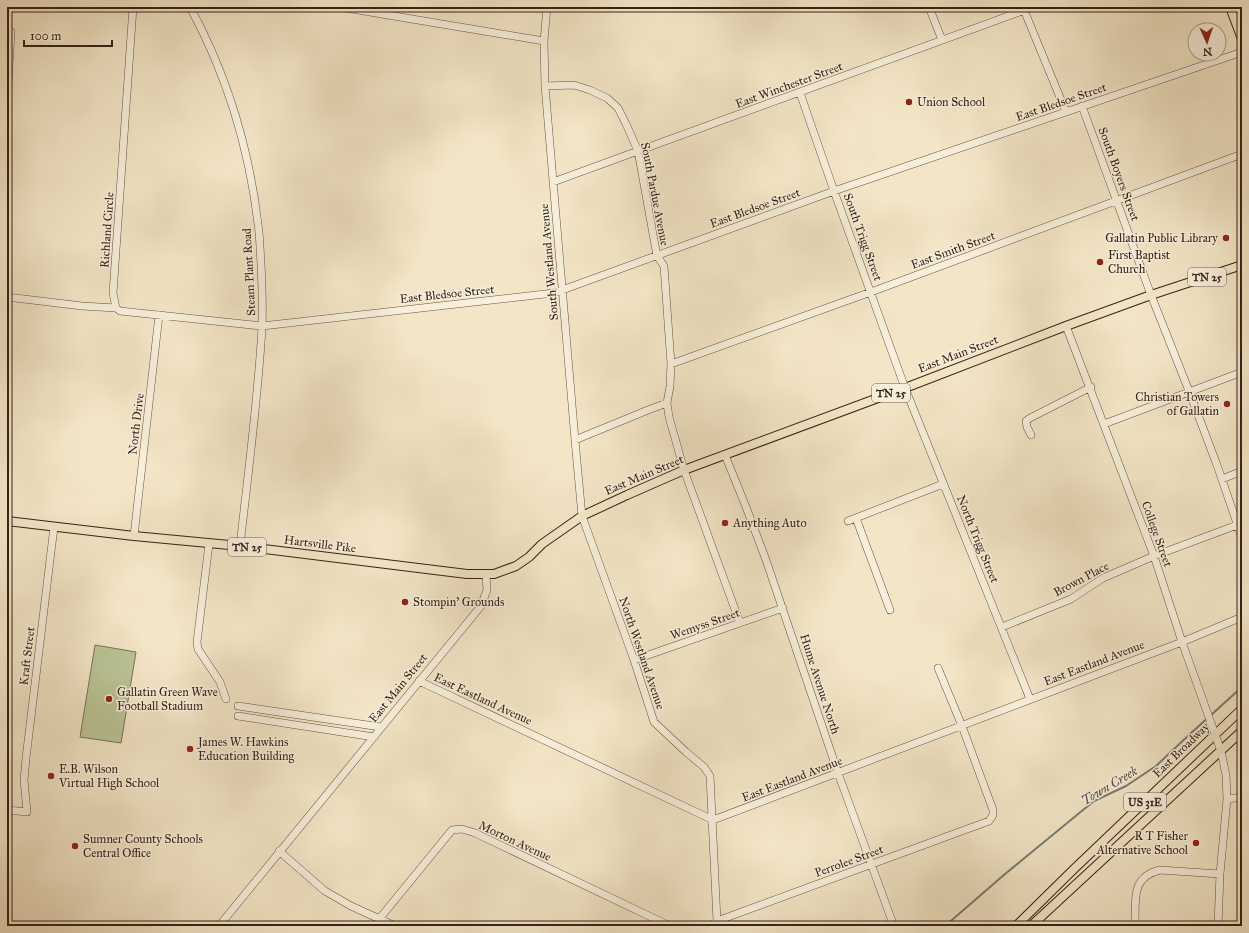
<svg xmlns="http://www.w3.org/2000/svg" width="1249" height="933" viewBox="0 0 1249 933" font-family="'IM FELL Great Primer',serif">
<style>
.green{fill:#bac596;stroke:#787356}
.lines{fill:none;stroke-linecap:round;stroke-linejoin:round}
.stream{stroke:#737f78;stroke-width:2}
.minor-casing{stroke:#655243;stroke-width:8}
.major-casing{stroke:#362117;stroke-width:10}
.minor{stroke:#f7efdb;stroke-width:7}
.major{stroke:#f3e6c7;stroke-width:8}
.poi-dot{fill:#8f2418;stroke:#f7efdb;stroke-width:1.5}
.labels{text-anchor:middle;stroke-width:3;stroke-linejoin:round;paint-order:stroke}
.shield{fill:#f7efdb;stroke:#705f52;stroke-width:1}
.shield-label{font-size:11px;font-weight:bold;fill:#362117}
.street-label{font-size:12px;fill:#362117;stroke:#f7efdb}
.poi-label{font-size:12px;fill:#362117;stroke:#f7efdb;text-anchor:start}
.water-label{font-size:13px;font-style:italic;fill:#555048;stroke:#f7efdb}
</style>
<rect width="100%" height="100%" fill="#f3e6c7"/>
<filter id="stains"><feTurbulence type="fractalNoise" baseFrequency=".005" numOctaves="4"/><feColorMatrix values="0 0 0 0 .2 0 0 0 0 .09 0 0 0 0 .02 0 0 0 .5 -.17"/></filter>
<radialGradient id="worn" r=".72"><stop offset=".6" stop-color="#630" stop-opacity="0"/><stop offset="1" stop-color="#630" stop-opacity=".3"/></radialGradient>
<path class="green" d="M95,645L136,652L121,743L80,737Z"/>
<g class="lines">
<path class="stream" d="M945,926L1005,874L1094,801L1126,786L1156,766L1190,734L1242,687"/>
<defs>
<path id="minor" d="M133,7L113,293L116,308L120,311L262,326L554,293L834,191L1242,52
M190,7C227,75 249,148 258,224C260,237 260,251 261,264C262,284 263,306 262,327C258,400 248,473 240,546
M340,7L544,41
M547,7L544,41L545,86L575,440L582,516L634,660L654,722L686,752L704,767L710,776L717,921
M929,7L942,40
M1024,10L1066,112
M545,86L574,85L590,90L607,98L618,108L626,124L638,151L657,256L664,266L671,364L670,386L667,403L669,417L684,470L740,623
M800,93L834,191L905,388L1030,699
M7,101L11,32
M1082,106L1151,295L1189,391L1217,465L1242,538
M553,182L1033,7
M7,297L82,306L116,308
M1066,326L1154,556L1182,642L1221,751L1226,775L1227,799L1220,874L1218,926
M671,364L871,292L1242,154
M1104,424L1242,372
M1031,435L1027,427L1026,421L1030,418L1091,387
M575,440L648,410L667,403
M725,455L746,507L766,560L838,773L892,921
M1222,479L1242,471
M856,518L890,610
M848,521L943,484
M134,536L159,315
M209,544L197,642L198,649L220,682L226,699
M1002,627L1071,599L1103,578L1154,556L1237,525
M634,660L783,608
M419,681L713,820L1182,642L1242,617
M238,706L381,727
M238,716L374,737
M1227,799L1242,797
M7,810L27,812L24,780L26,758L54,527
M279,851L325,891L351,906L395,926
M380,918L452,830L462,829L475,833L670,926
M219,926L481,606L487,590L486,575
M711,926L717,921L989,821L993,815V810L962,726L938,668
M1135,926C1136,901 1130,877 1160,870L1220,874"/>
<path id="major" d="M1230,7L1242,39
M7,521L134,536L240,546L467,574H494L516,566L529,557L542,544L582,516L627,495L684,470L905,388L1066,326L1151,295L1242,265
M1016,926L1075,868L1242,709
M1031,926L1242,731"/>
</defs>
<use href="#minor" class="minor-casing"/>
<use href="#major" class="major-casing"/>
<use href="#minor" class="minor"/>
<use href="#major" class="major"/>
</g>
<g class="poi-dot">
<circle cx="909" cy="102" r="4"/>
<circle cx="1226" cy="238" r="4"/>
<circle cx="1100" cy="262" r="4"/>
<circle cx="1227" cy="404" r="4"/>
<circle cx="725" cy="523" r="4"/>
<circle cx="405" cy="602" r="4"/>
<circle cx="109" cy="699" r="4"/>
<circle cx="190" cy="749" r="4"/>
<circle cx="51" cy="776" r="4"/>
<circle cx="1196" cy="843" r="4"/>
<circle cx="75" cy="846" r="4"/>
</g>
<g class="labels">
<g class="shield">
<rect x="1188" y="268" width="38" height="18" rx="3"/>
<rect x="872" y="384" width="38" height="18" rx="3"/>
<rect x="228" y="538" width="38" height="18" rx="3"/>
<rect x="1124" y="793" width="42" height="18" rx="3"/>
</g>
<g class="shield-label">
<text x="1207" y="281">TN 25</text>
<text x="891" y="397">TN 25</text>
<text x="247" y="551">TN 25</text>
<text x="1145" y="806">US 31E</text>
</g>
<g class="street-label">
<text transform="translate(789 85) rotate(-20)" y="4">East Winchester Street</text>
<text transform="translate(1061 102) rotate(-19)" y="4">East Bledsoe Street</text>
<text transform="translate(1119 174) rotate(70)" y="4">South Boyers Street</text>
<text transform="translate(655 194) rotate(79)" y="4">South Pardue Avenue</text>
<text transform="translate(755 208) rotate(-20)" y="4">East Bledsoe Street</text>
<text transform="translate(107 230) rotate(-86)" y="4">Richland Circle</text>
<text transform="translate(863 237) rotate(70)" y="4">South Trigg Street</text>
<text transform="translate(953 250) rotate(-20)" y="4">East Smith Street</text>
<text transform="translate(549 262) rotate(-95)" y="4">South Westland Avenue</text>
<text transform="translate(249 272) rotate(-93)" y="4">Steam Plant Road</text>
<text transform="translate(447 294) rotate(-6)" y="4">East Bledsoe Street</text>
<text transform="translate(958 354) rotate(-21)" y="4">East Main Street</text>
<text transform="translate(136 424) rotate(-83)" y="4">North Drive</text>
<text transform="translate(644 475) rotate(-23)" y="4">East Main Street</text>
<text transform="translate(1157 534) rotate(70)" y="4">College Street</text>
<text transform="translate(978 539) rotate(68)" y="4">North Trigg Street</text>
<text transform="translate(320 544) rotate(7)" y="4">Hartsville Pike</text>
<text transform="translate(1081 579) rotate(-28)" y="4">Brown Place</text>
<text transform="translate(705 624) rotate(-19)" y="4">Wemyss Street</text>
<text transform="translate(642 653) rotate(71)" y="4">North Westland Avenue</text>
<text transform="translate(27 656) rotate(-83)" y="4">Kraft Street</text>
<text transform="translate(1094 663) rotate(-21)" y="4">East Eastland Avenue</text>
<text transform="translate(820 684) rotate(72)" y="4">Hume Avenue North</text>
<text transform="translate(398 688) rotate(-51)" y="4">East Main Street</text>
<text transform="translate(483 699) rotate(25)" y="4">East Eastland Avenue</text>
<text transform="translate(1181 750) rotate(-44)" y="4">East Broadway</text>
<text transform="translate(792 779) rotate(-21)" y="4">East Eastland Avenue</text>
<text transform="translate(515 841) rotate(25)" y="4">Morton Avenue</text>
<text transform="translate(849 861) rotate(-20)" y="4">Perrolee Street</text>
</g>
<g class="poi-label">
<text x="917" y="106">Union School</text>
<text x="1218" y="242" text-anchor="end">Gallatin Public Library</text>
<text x="1108" y="259">First Baptist<tspan x="1108" dy="14">Church</tspan></text>
<text x="1219" y="401" text-anchor="end">Christian Towers<tspan x="1219" dy="14">of Gallatin</tspan></text>
<text x="733" y="527">Anything Auto</text>
<text x="413" y="606">Stompin’ Grounds</text>
<text x="117" y="696">Gallatin Green Wave<tspan x="117" dy="14">Football Stadium</tspan></text>
<text x="198" y="746">James W. Hawkins<tspan x="198" dy="14">Education Building</tspan></text>
<text x="59" y="773">E.B. Wilson<tspan x="59" dy="14">Virtual High School</tspan></text>
<text x="1188" y="840" text-anchor="end">R T Fisher<tspan x="1188" dy="14">Alternative School</tspan></text>
<text x="83" y="843">Sumner County Schools<tspan x="83" dy="14">Central Office</tspan></text>
</g>
<g class="water-label">
<text transform="translate(1109 785) rotate(-31)" y="5">Town Creek</text>
</g>
</g>
<rect width="1249" height="933" fill="none" stroke="#f3e6c7" stroke-width="24"/>
<rect x="8" y="8" width="1233" height="917" fill="none" stroke="#362117" stroke-width="2"/>
<rect x="12" y="12" width="1225" height="909" fill="none" stroke="#362117"/>
<g transform="translate(1207 42) rotate(177)"><circle r="19" fill="#f7efdb" stroke="#aa9d8d"/>
<path d="M0-3L7 15L0 10L-7 15Z" fill="#8f2418"/>
<text y="-6" font-size="11" font-weight="bold" text-anchor="middle" fill="#362117">N</text>
</g>
<path d="M24 40v6h88v-6" fill="none" stroke="#362117" stroke-width="2"/>
<text x="30" y="40" font-size="12" fill="#362117" stroke="#f7efdb" stroke-width="3" paint-order="stroke">100 m</text>
<rect width="100%" height="100%" filter="url(#stains)"/>
<rect width="100%" height="100%" fill="url(#worn)"/>
</svg>
